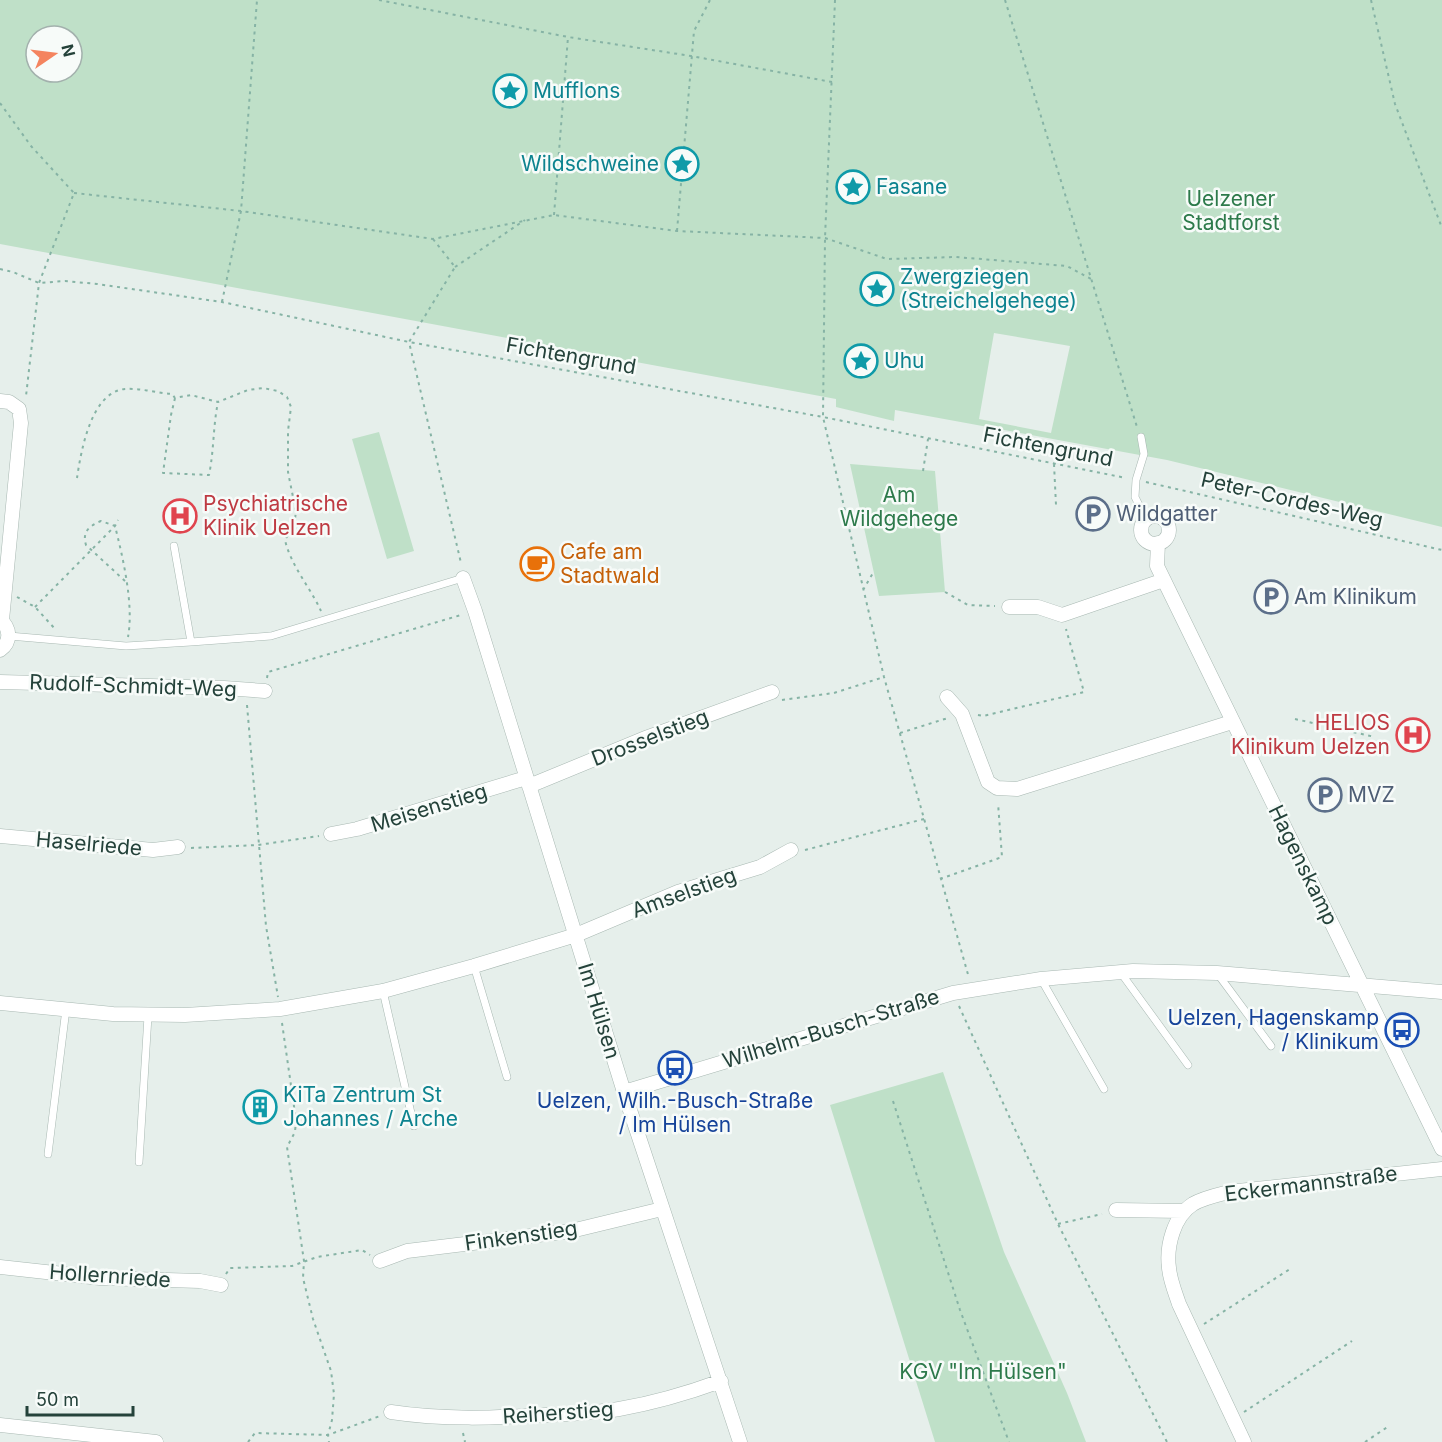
<svg xmlns="http://www.w3.org/2000/svg" width="1442" height="1442" viewBox="0 0 1442 1442" font-family="Inter,sans-serif">
<style>
.green{fill:#bfe0c8;fill-rule:evenodd}
.lines{fill:none;stroke-linecap:round;stroke-linejoin:round}
.service-casing{stroke:#a8b8b2;stroke-width:8}
.minor-casing{stroke:#a8b8b2;stroke-width:15}
.path{stroke:#86b3a5;stroke-width:2;stroke-dasharray:3 4.5;stroke-linecap:butt}
.service{stroke:#fff;stroke-width:7}
.minor{stroke:#fff;stroke-width:14}
.labels{text-anchor:middle;stroke-width:5;stroke-linejoin:round;paint-order:stroke}
.culture-label{font-size:21px;fill:#0d838f;stroke:#f7fbf9;text-anchor:start}
.park-label{font-size:21px;fill:#2d7a4b;stroke:#f7fbf9}
.street-label{font-size:21px;fill:#24423a;stroke:#f7fbf9}
.health-label{font-size:21px;fill:#be3a42;stroke:#f7fbf9;text-anchor:start}
.service-label{font-size:21px;fill:#4e5e75;stroke:#f7fbf9;text-anchor:start}
.food-label{font-size:21px;fill:#c56008;stroke:#f7fbf9;text-anchor:start}
.transit-label{font-size:21px;fill:#164399;stroke:#f7fbf9;text-anchor:end}
</style>
<rect width="100%" height="100%" fill="#e6efeb"/>
<path class="green" d="M0,0H1442V527L1167,460L895,410L894,421L836,407V399L0,244ZM36,36H72V72H36ZM994,333L1070,346L1051,433L979,419Z
M379,432L414,551L387,559L352,439Z
M850,464L935,471L945,592L879,596Z
M943,1072L1004,1252L1067,1393L1086,1442H935L830,1105Z"/>
<g class="lines">
<defs>
<path id="service" d="M1141,437L1144,454L1136,480L1135,497L1146,519
M9,636L126,646L191,642L174,546
M191,642L271,636L463,578
M474,966L507,1077
M1121,973L1188,1065
M1217,973L1271,1046
M1041,979L1104,1089
M383,991L414,1126
M48,1154L66,1009
M139,1162L148,1016"/>
<path id="minor" d="M0,401L9,402L19,409L21,423L2,620
M1141 530a14 14 0 1 1 28 0a14 14 0 1 1-28 0Z
M1158,543L1157,566L1442,1149
M463,578L475,611L624,1092L740,1442
M1009,607H1038L1062,615L1164,580
M0,619C10,628 12,641 0,650
M0,682L224,688L265,691
M947,697L962,714L988,782L997,788L1017,789L1232,722
M529,786L648,737L772,692
M331,834L357,829L526,778
M0,836L153,850L178,847
M0,1003L113,1014L185,1015L280,1009L383,991L474,966L576,935L678,892L760,867L791,850
M624,1092L953,993L1041,979L1133,971L1217,973L1442,992
M1116,1210L1183,1211
M380,1261L407,1251L571,1231L662,1209
M0,1267L100,1278L200,1281L221,1285
M391,1412C443,1420 495,1418 546,1415C571,1414 596,1413 619,1409C654,1403 688,1393 721,1381
M0,1425L156,1442
M1244,1442L1179,1304C1175,1292 1170,1280 1169,1268C1166,1246 1174,1216 1193,1204C1203,1198 1217,1195 1229,1192L1442,1169"/>
</defs>
<use href="#service" class="service-casing"/>
<use href="#minor" class="minor-casing"/>
<path class="path" d="M379,0L568,37L691,56L832,82
M835,0L825,238L823,417L884,677L969,978
M1005,0L1137,427
M1371,0L1395,104L1442,228
M0,103L31,146L74,193L39,283L26,396
M74,193L241,211L433,239L554,215L677,231L825,238L887,259L956,257L1067,266L1091,279
M554,215L568,37
M677,231L694,31L710,0
M433,239L455,267L409,342L461,563
M455,267L525,220
M0,269L13,272L39,283L65,281L97,284L222,302L409,342L823,417L1126,478
M222,302L241,211L257,0
M175,398L171,415L163,473L209,475C214,451 213,426 218,402
M1054,464L1056,505
M923,471L928,439
M77,478C81,451 91,392 125,389C140,388 158,393 172,394L175,398L191,395L218,402L248,390L263,388L278,391L287,397L291,407L288,431V472L296,512L294,525L285,540C291,566 310,587 321,611
M1146,482L1442,550
M125,581L86,545C82,532 89,526 101,521L115,526C123,558 134,605 128,637
M863,590L873,573
M945,592L968,605L995,606
M17,597L35,607L56,630
M35,607L115,526L118,520
M267,678L268,672L461,615
M782,700L834,693L884,677
M247,705L266,926L278,997
M978,715L983,716L1084,692L1066,629
M1295,719L1375,737
M900,733L948,718
M191,848L258,845L319,836
M805,850L924,819
M940,879L1002,857L998,803
M959,1006L1058,1224L1167,1442
M282,1023L296,1120L295,1132L287,1147L304,1261L303,1278L313,1319L331,1371L334,1394L332,1420L328,1435L329,1442
M893,1101L960,1310L1009,1442
M1058,1224L1102,1214
M226,1274L230,1268L292,1266L317,1257L362,1250L370,1255
M1204,1324L1290,1269
M1244,1412L1352,1341
M463,1433L465,1442
M248,1442L255,1433L328,1435L380,1416
M1365,1442L1389,1426"/>
<use href="#service" class="service"/>
<use href="#minor" class="minor"/>
</g>
<defs>
<symbol id="sight-ring" viewBox="-11 -11 22 22"><circle r="9.5" fill="#f7fbf9" stroke="#0f9aa8" stroke-width="1.5"/><path d="M0-6L1.8-2.2L6-1.7L2.9 1.2L3.7 5.4L0 3.3L-3.7 5.4L-2.9 1.2L-6-1.7L-1.8-2.2Z" fill="#0f9aa8"/></symbol>
<symbol id="parking-ring" viewBox="-11 -11 22 22"><circle r="9.5" fill="#f7fbf9" stroke="#5c6f8a" stroke-width="1.5"/><path d="M-3.5-5.5H1a3.5 3.5 0 0 1 0 7H-1V5.5H-3.5ZM-1-3.4V-.6H.8a1.4 1.4 0 0 0 0-2.8Z" fill="#5c6f8a"/></symbol>
<symbol id="hospital-ring" viewBox="-11 -11 22 22"><circle r="9.5" fill="#f7fbf9" stroke="#e0444e" stroke-width="1.5"/><path d="M-5-5h3v3.5h4V-5h3V5h-3V1.5h-4V5h-3Z" fill="#e0444e"/></symbol>
<symbol id="cafe-ring" viewBox="-11 -11 22 22"><circle r="9.5" fill="#f7fbf9" stroke="#e8710a" stroke-width="1.5"/><path d="M-5.5-4.5H6V0H3Q3 3.5 0 3.5H-2.5Q-5.5 3.5-5.5 0ZM3-3.2v2h1.7v-2ZM-6 4.5H4V6H-6Z" fill="#e8710a"/></symbol>
<symbol id="bus-ring" viewBox="-11 -11 22 22"><circle r="9.5" fill="#f7fbf9" stroke="#1a4fb4" stroke-width="1.5"/><path d="M-5-6H5V4H4V6H2V4H-2V6H-4V4H-5ZM-3.5-4V0h7V-4ZM-3.5 1.2v1.5H-2V1.2ZM2 1.2v1.5H3.5V1.2Z" fill="#1a4fb4"/></symbol>
<symbol id="building-ring" viewBox="-11 -11 22 22"><circle r="9.5" fill="#f7fbf9" stroke="#0f9aa8" stroke-width="1.5"/><path d="M-4-6H4V6H1V3H-1V6H-4ZM-2.5-4.3h1.7v1.8h-1.7ZM.8-4.3h1.7v1.8H.8ZM-2.5-1h1.7V.8h-1.7ZM.8-1h1.7V.8H.8Z" fill="#0f9aa8"/></symbol>
</defs>
<g fill-rule="evenodd">
<use href="#sight-ring" x="491" y="72" width="38" height="38"/>
<use href="#sight-ring" x="663" y="145" width="38" height="38"/>
<use href="#sight-ring" x="834" y="168" width="38" height="38"/>
<use href="#sight-ring" x="858" y="270" width="38" height="38"/>
<use href="#sight-ring" x="842" y="342" width="38" height="38"/>
<use href="#parking-ring" x="1074" y="495" width="38" height="38"/>
<use href="#hospital-ring" x="161" y="497" width="38" height="38"/>
<use href="#cafe-ring" x="518" y="545" width="38" height="38"/>
<use href="#parking-ring" x="1252" y="578" width="38" height="38"/>
<use href="#hospital-ring" x="1394" y="716" width="38" height="38"/>
<use href="#parking-ring" x="1306" y="776" width="38" height="38"/>
<use href="#bus-ring" x="1383" y="1011" width="38" height="38"/>
<use href="#bus-ring" x="656" y="1049" width="38" height="38"/>
<use href="#building-ring" x="241" y="1088" width="38" height="38"/>
</g>
<g class="labels">
<g class="culture-label">
<text x="533" y="98">Mufflons</text>
<text x="659" y="171" text-anchor="end">Wildschweine</text>
<text x="876" y="194">Fasane</text>
<text x="900" y="284">Zwergziegen<tspan x="900" dy="24">(Streichelgehege)</tspan></text>
<text x="884" y="368">Uhu</text>
<text x="283" y="1102">KiTa Zentrum St<tspan x="283" dy="24">Johannes / Arche</tspan></text>
</g>
<g class="park-label">
<text x="1231" y="206">Uelzener<tspan x="1231" dy="24">Stadtforst</tspan></text>
<text x="899" y="502">Am<tspan x="899" dy="24">Wildgehege</tspan></text>
<text x="983" y="1379">KGV "Im Hülsen"</text>
</g>
<g class="street-label">
<text transform="translate(571 356) rotate(10)" y="7">Fichtengrund</text>
<text transform="translate(1048 447) rotate(11)" y="7">Fichtengrund</text>
<text transform="translate(1292 500) rotate(13)" y="7">Peter-Cordes-Weg</text>
<text transform="translate(133 686) rotate(2)" y="7">Rudolf-Schmidt-Weg</text>
<text transform="translate(650 738) rotate(-21)" y="7">Drosselstieg</text>
<text transform="translate(429 808) rotate(-17)" y="7">Meisenstieg</text>
<text transform="translate(89 844) rotate(5)" y="7">Haselriede</text>
<text transform="translate(1303 865) rotate(64)" y="7">Hagenskamp</text>
<text transform="translate(684 893) rotate(-20)" y="7">Amselstieg</text>
<text transform="translate(599 1011) rotate(73)" y="7">Im Hülsen</text>
<text transform="translate(831 1029) rotate(-17)" y="7">Wilhelm-Busch-Straße</text>
<text transform="translate(1311 1184) rotate(-7)" y="7">Eckermannstraße</text>
<text transform="translate(521 1236) rotate(-8)" y="7">Finkenstieg</text>
<text transform="translate(110 1276) rotate(4)" y="7">Hollernriede</text>
<text transform="translate(558 1413) rotate(-4)" y="7">Reiherstieg</text>
</g>
<g class="health-label">
<text x="203" y="511">Psychiatrische<tspan x="203" dy="24">Klinik Uelzen</tspan></text>
<text x="1390" y="730" text-anchor="end">HELIOS<tspan x="1390" dy="24">Klinikum Uelzen</tspan></text>
</g>
<g class="service-label">
<text x="1116" y="521">Wildgatter</text>
<text x="1294" y="604">Am Klinikum</text>
<text x="1348" y="802">MVZ</text>
</g>
<g class="food-label">
<text x="560" y="559">Cafe am<tspan x="560" dy="24">Stadtwald</tspan></text>
</g>
<g class="transit-label">
<text x="1379" y="1025">Uelzen, Hagenskamp<tspan x="1379" dy="24">/ Klinikum</tspan></text>
<text x="675" y="1108" text-anchor="middle">Uelzen, Wilh.-Busch-Straße<tspan x="675" dy="24">/ Im Hülsen</tspan></text>
</g>
</g>
<g transform="translate(54 54) rotate(76)"><circle r="28" fill="#f7fbf9" stroke="#a3b1ad" stroke-width="1.5"/>
<path d="M0-4.5L10 22L0 15L-10 22Z" fill="#f4845f"/>
<text y="-9" font-size="16" font-weight="bold" text-anchor="middle" fill="#24423a">N</text>
</g>
<path d="M27 1406v9h106v-9" fill="none" stroke="#24423a" stroke-width="3"/>
<text x="36" y="1406" font-size="18" fill="#24423a" stroke="#f7fbf9" stroke-width="4.5" paint-order="stroke">50 m</text>
</svg>
